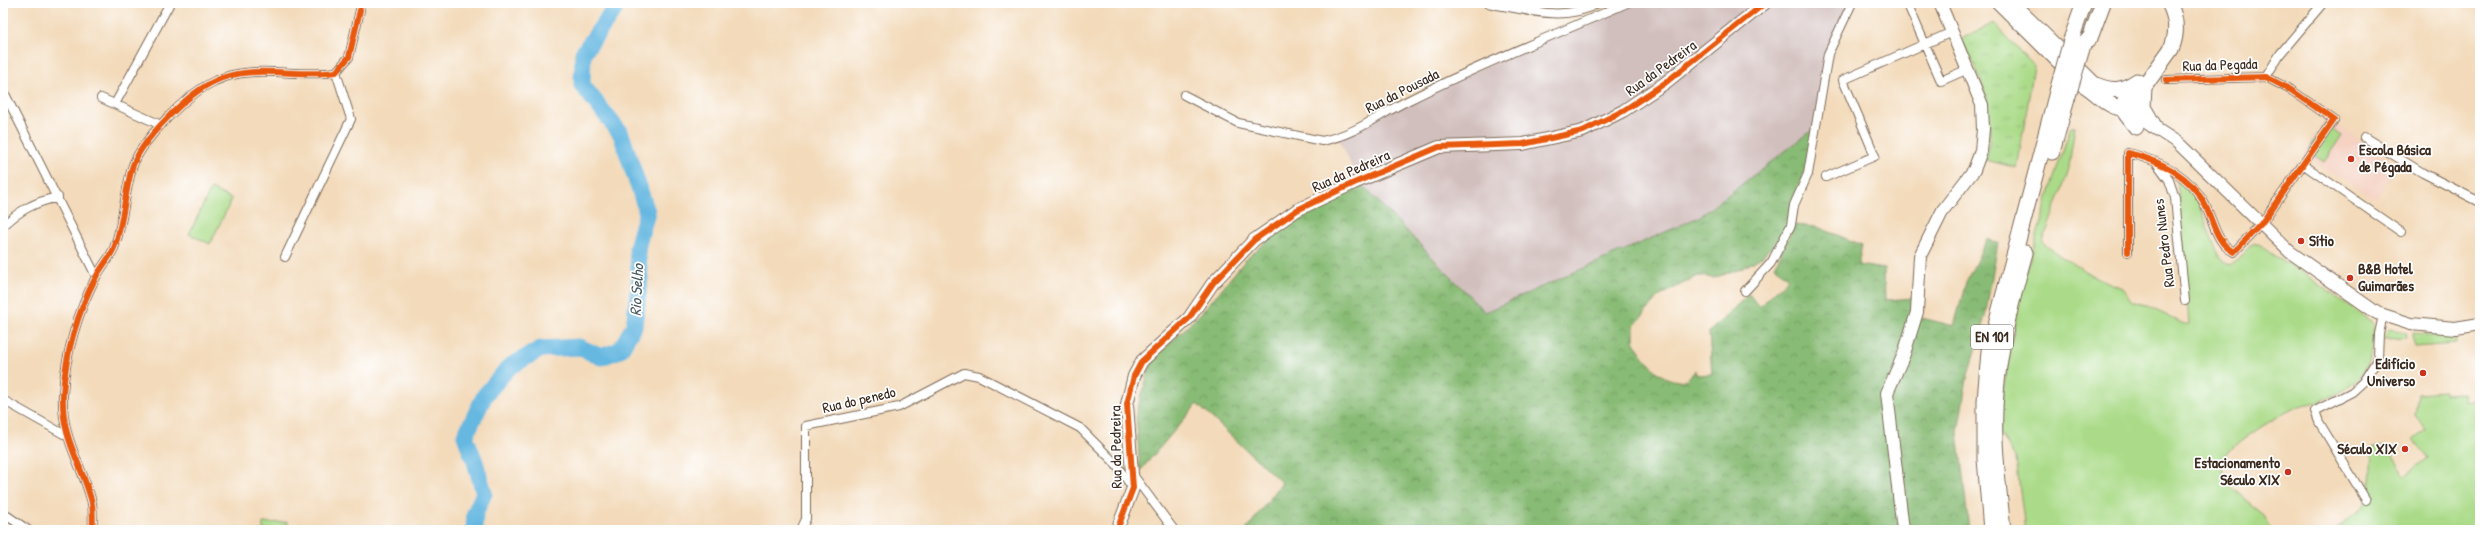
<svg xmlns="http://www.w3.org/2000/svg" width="2483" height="533" viewBox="0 0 2483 533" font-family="'Patrick Hand',sans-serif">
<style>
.built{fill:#f5d2c2}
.industrial{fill:#d1bfbd}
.green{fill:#abdb89;stroke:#738254}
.forest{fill:url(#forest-crowns);stroke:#62724a}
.park{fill:url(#park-tufts);stroke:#738254}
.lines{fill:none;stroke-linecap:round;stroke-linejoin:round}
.river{stroke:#66b8e1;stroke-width:17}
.street-casing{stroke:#7b6855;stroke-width:10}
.secondary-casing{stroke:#7b6855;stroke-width:14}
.highway-casing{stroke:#7b6855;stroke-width:17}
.street{stroke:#fff;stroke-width:8}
.secondary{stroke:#fff;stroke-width:12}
.highway{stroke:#fff;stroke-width:15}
.highway-bridge-casing{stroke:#7b6855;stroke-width:17;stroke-linecap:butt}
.highway-bridge{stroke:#fff;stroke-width:15}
.cycleway-casing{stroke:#fff;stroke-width:8}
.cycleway{stroke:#e8590c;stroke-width:6}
.poi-dot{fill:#c8321e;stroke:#fff;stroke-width:1.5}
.labels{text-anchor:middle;stroke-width:3.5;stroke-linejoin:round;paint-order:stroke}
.shield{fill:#fff;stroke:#766a62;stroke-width:1}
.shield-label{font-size:14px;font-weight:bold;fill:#3b2a1e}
.street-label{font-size:15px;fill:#3b2a1e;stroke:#fff}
.poi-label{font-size:15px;font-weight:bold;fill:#3b2a1e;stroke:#fff;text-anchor:start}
.water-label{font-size:16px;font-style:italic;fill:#4a5c62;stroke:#fff}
</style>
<defs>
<pattern id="forest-crowns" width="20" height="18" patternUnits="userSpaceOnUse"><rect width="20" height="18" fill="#88bb75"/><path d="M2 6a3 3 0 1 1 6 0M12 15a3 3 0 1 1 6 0" fill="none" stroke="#70985f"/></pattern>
<pattern id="park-tufts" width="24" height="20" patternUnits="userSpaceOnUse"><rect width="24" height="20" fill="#abdb89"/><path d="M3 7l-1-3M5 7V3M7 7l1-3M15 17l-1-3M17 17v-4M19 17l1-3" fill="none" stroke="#94bc76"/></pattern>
</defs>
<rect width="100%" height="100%" fill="#fff"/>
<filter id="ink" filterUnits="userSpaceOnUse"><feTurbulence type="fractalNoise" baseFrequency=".025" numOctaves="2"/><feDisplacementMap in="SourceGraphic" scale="8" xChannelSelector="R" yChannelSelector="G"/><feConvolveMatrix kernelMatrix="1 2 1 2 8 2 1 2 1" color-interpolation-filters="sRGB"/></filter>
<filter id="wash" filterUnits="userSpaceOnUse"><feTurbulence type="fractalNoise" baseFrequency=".012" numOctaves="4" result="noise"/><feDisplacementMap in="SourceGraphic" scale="16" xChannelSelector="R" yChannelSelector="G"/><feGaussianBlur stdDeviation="0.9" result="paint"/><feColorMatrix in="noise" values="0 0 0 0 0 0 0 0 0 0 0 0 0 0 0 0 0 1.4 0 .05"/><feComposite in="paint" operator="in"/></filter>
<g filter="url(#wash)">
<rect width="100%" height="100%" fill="#f3daba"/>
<path class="built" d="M2326,118L2398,165L2375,200L2303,154Z"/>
<path class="industrial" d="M1629,3H1852L1839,28L1814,129L1699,217L1485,312L1359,182L1338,137L1410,99Z"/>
<path class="green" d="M2325,124L2342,135L2324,162L2308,151Z
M2071,126H2075L2068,173L2043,241L2046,246L2091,275L2122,288L2132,301L2145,305L2184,324H2189L2177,178C2186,185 2194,195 2199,205C2206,220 2216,263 2232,266L2249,247L2255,244H2261L2276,258L2292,265L2374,323C2373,366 2363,386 2320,401C2313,404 2305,404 2299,406C2275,417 2238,440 2220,460L2225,478L2230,487L2264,515L2270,530H2025L2016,459L2000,433L2003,392L2020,295L2052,184Z
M211,189L232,199L210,244L189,234Z
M2389,329L2406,332L2407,338L2385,339Z
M2413,333L2455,337L2456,344L2414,347Z
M2445,391V394L2463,393L2464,401L2480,399V530H2336L2362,508L2369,498L2372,449L2385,445L2387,449L2389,448L2405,476L2428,458L2413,440L2426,430L2415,415L2418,393Z
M288,522V530H263V523Z"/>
<path class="forest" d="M1814,129L1808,163L1793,201L1785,234L1760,258L1741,269L1713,278L1697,276L1660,296L1634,326V343C1648,361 1660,385 1686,380L1696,370V375L1712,374L1709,332L1749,294L1759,307L1788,279L1775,266L1794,225L1817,227L1862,245L1858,265L1884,269L1885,300L1916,298L1918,317L1954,326L1966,282L1987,239L1998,243L1985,316L1967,378L1958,432L1969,530H1246L1282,483L1197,404L1140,471L1136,413L1152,361L1204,310L1248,257L1286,225L1362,185L1485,312L1699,217Z"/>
<path class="park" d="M1994,23L2034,66L2017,168L1986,160C1997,111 1983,81 1961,39Z"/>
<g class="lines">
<path class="river" d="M474,530L475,513L484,493L475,462L465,436L485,395L509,367L541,349L579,347L601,357L620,350L634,326L640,278L637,248L647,212L621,134L582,85L583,53L614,10L616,3"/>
</g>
</g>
<g filter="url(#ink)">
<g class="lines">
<defs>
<path id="street" d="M1487,3C1523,9 1565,23 1598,3
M1913,3L1908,5L1941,81L1968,69
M2266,77L2280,54L2323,3
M3,90L96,276
M1184,95L1238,123L1322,141C1357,134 1378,115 1409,100C1480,64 1555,35 1627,3
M101,98L161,125
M115,104L170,3
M2364,137L2423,173L2480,202
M2158,165L2169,180L2175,198L2185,301
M2304,165L2401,232
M1826,177L1875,156L1843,80L1952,32
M3,226C20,210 35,202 58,197
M2128,252V153C2157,160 2188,174 2203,201C2213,218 2215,243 2234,252L2261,224L2334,120L2291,90L2266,77L2166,80
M285,257L351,119L336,72
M1745,291L1771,263L1791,225L1794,205L1808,174L1828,54L1852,3
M3,400L67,436
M1133,475L1174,530
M2366,500L2319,422L2315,411L2352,392L2363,382L2378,358L2379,334L2383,315
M3,513L28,530
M93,530C92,520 94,509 91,499C80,460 61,438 63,394C65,355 78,311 96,277C101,267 110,258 114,248C124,222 124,194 132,168C141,140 188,93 215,81C252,63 297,78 336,72L349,57L360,10
M801,530L806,519V426L899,407L964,373L979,376L1080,428L1114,462L1132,487"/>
<path id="secondary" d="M1998,3L2069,73
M2013,3L2103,91
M2124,108L2178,143L2290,252L2377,313L2411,324L2455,328L2480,324
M1117,530L1133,488L1127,404L1134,376L1142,361L1189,318L1213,283L1254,240L1297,210L1354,183L1439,147L1523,144L1583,131L1623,111L1665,83L1765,3
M1903,530L1887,393L1904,354L1917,312L1920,256L1943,210L1974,170L1981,151L1983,129L1982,105L1940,3"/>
<path id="highway" d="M2072,37L2084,3
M2083,45L2090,38L2103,3
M2080,83C2097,89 2113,118 2132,104L2171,49C2178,33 2177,19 2169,3
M2096,85C2113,92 2122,91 2137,81
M2144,87L2143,107L2154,126
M2125,99L2126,114L2136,127
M2052,152L2067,99
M1991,530L1985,459V401L1989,351L2057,92
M2003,530C2000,500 1996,469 1995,439C1992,375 2008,313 2025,253"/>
</defs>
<use href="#street" class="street-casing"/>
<use href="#secondary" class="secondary-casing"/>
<use href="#highway" class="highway-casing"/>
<use href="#street" class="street"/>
<use href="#secondary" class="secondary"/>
<use href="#highway" class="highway"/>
<defs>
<path id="highway-bridge" d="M2057,92L2072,37
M2067,99L2083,45"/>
</defs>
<use href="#highway-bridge" class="highway-bridge-casing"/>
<use href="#highway-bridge" class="highway-bridge"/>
<defs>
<path id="cycleway" d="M2128,252V153C2157,160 2188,174 2203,201C2213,218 2215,243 2234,252L2261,224L2334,120L2291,90L2266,77L2166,80
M93,530C92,520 94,509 91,499C80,460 61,438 63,394C65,355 78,311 96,277C101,267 110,258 114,248C124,222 124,194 132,168C141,140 188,93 215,81C252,63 297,78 336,72L349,57L360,10
M1117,530L1133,488L1127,404L1134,376L1142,361L1189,318L1213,283L1254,240L1297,210L1354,183L1439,147L1523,144L1583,131L1623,111L1665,83L1765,3"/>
</defs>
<use href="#cycleway" class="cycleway-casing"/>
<use href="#cycleway" class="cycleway"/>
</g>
</g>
<g class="poi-dot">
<circle cx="2351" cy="159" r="4"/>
<circle cx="2301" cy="241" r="4"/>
<circle cx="2350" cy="278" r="4"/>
<circle cx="2423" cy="373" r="4"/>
<circle cx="2405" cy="449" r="4"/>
<circle cx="2288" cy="472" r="4"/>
</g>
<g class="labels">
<rect class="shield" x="1971" y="325" width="42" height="24" rx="3"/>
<g class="shield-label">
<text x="1992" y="342">EN 101</text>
</g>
<g class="street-label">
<text transform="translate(2220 65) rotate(-2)" y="5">Rua da Pegada</text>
<text transform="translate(1661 68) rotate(-36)" y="5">Rua da Pedreira</text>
<text transform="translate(1402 91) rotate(-27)" y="5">Rua da Pousada</text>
<text transform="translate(1351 171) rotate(-24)" y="5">Rua da Pedreira</text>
<text transform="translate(2164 243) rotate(-97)" y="5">Rua Pedro Nunes</text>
<text transform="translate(859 400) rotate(-13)" y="5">Rua do penedo</text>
<text transform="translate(1116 447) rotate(-91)" y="5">Rua da Pedreira</text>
</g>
<g class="poi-label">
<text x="2359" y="155">Escola Básica<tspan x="2359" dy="17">de Pégada</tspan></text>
<text x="2309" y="246">Sítio</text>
<text x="2358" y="274">B&amp;B Hotel<tspan x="2358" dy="17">Guimarães</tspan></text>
<text x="2415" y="369" text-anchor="end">Edifício<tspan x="2415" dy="17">Universo</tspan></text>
<text x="2397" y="454" text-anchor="end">Século XIX</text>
<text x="2280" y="468" text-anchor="end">Estacionamento<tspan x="2280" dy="17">Século XIX</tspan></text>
</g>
<g class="water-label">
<text transform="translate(636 290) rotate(-87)" y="6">Rio Selho</text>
</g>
</g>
<rect width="2483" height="533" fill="none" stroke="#fff" stroke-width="16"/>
</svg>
